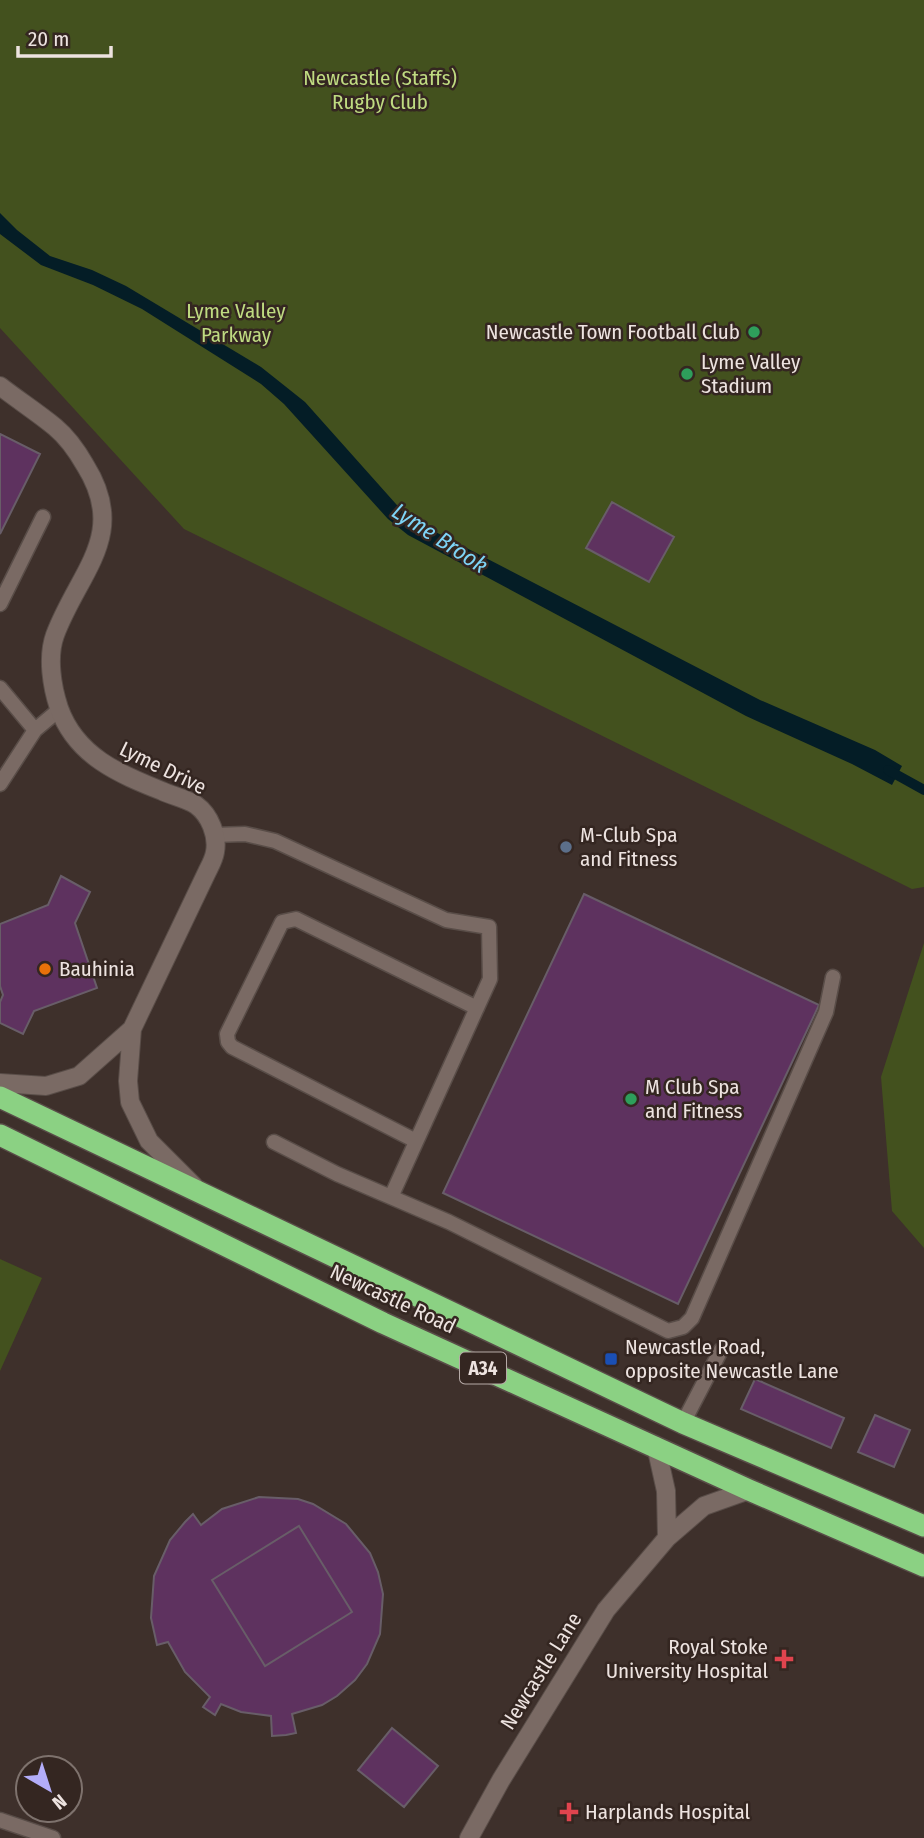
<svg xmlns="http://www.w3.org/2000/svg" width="924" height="1838" viewBox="0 0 924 1838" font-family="'Fira Sans Condensed',sans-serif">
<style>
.green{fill:#43511e}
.water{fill:#041d26}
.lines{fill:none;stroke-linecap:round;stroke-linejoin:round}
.stream{stroke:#041d26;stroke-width:10}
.building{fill:#5e325f;stroke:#685d68;stroke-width:2}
.lane-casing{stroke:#594d48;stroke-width:17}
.street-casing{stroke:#594d48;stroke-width:20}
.secondary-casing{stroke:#594d48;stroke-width:20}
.highway-casing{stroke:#594d48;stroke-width:24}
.lane{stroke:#7a6a64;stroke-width:14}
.street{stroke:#7a6a64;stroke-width:18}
.secondary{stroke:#7a6a64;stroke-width:18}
.highway{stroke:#8bd183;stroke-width:21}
.leisure-dot{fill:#2e9e5b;stroke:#342621;stroke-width:2.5}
.service-dot{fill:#5c6f8a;stroke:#342621;stroke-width:2.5}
.food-dot{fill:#e8710a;stroke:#342621;stroke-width:2.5}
.transit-dot{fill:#1a4fb4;stroke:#342621;stroke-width:2.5}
.health-dot{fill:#e0444e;stroke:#342621;stroke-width:2.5}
.labels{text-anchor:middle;stroke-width:5;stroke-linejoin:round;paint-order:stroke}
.shield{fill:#342621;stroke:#b6aaa7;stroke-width:2}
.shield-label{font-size:19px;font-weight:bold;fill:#ede3e0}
.park-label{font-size:21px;fill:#bfdb81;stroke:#342621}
.poi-label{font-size:21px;fill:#ede3e0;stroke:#342621;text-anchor:start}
.street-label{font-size:21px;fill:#ede3e0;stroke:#342621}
.water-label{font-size:23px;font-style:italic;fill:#7ed4f7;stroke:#342621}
</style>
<rect width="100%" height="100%" fill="#3e302b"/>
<path class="green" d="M0,0H924V887L912,889L184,529L0,328Z
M924,943V1248L892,1211L881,1077Z
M0,1259L42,1278L0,1371Z"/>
<path class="water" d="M0,213L17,230L50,256L92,270L126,286L261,367L305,402L404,513L424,526L760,700L875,750L902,766L892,785L852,764L746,716L408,535L388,519L284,404L261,384L142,309L93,285L41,265L0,234Z"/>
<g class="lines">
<path class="stream" d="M888,770L924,790"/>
</g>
<path class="building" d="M0,434L40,454L0,534Z
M612,502L674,537L649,582L586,548Z
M61,876L90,892L75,923L97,988L34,1011L23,1034L0,1023V1002L3,995L0,986V924L48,905Z
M584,894L819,1005L678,1304L443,1193Z
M755,1379L844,1418L831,1448L741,1409Z
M875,1415L910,1430L894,1467L858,1452Z
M259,1497L298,1499L313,1504L346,1524L370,1553L378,1572L383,1594L380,1634L367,1664L355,1680L337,1696L322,1705L292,1714L296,1733L286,1735L272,1736L271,1716L241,1712L221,1704L215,1715L203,1707L210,1697L185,1672L168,1642L157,1645L151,1618L154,1576L170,1540L185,1522L193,1514L201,1525L222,1509Z
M299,1526L352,1612L265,1666L212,1580Z
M392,1728L438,1766L404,1807L358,1770Z"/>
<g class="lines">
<defs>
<path id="lane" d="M0,604L43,517
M0,688L35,730L60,709
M0,784L35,730
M214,835L245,834L275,841L446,920L489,927L490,979L391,1197
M416,1141L232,1047L228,1042L227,1034L282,922L296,919L477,1008
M274,1142L337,1174L449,1222L668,1331L683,1327L692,1318L826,1012L833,977
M683,1423L721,1350
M0,1820L53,1838"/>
<path id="street" d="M0,386C18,400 38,413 55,427C67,437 77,451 85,465C129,535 79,571 55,635C47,657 52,687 59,708C76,756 119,774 162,791C173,796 187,799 196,805C210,815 218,836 215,852C214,859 210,866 207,872L132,1029L128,1081L130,1102L149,1141L194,1186
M0,1083L46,1086L79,1076L132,1029"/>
<path id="secondary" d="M656,1446L666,1491L667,1538
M469,1838L501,1780L606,1610L667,1538L704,1506L749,1490"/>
<path id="highway" d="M0,1097L683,1423L924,1526
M0,1135L383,1323L749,1490L924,1566"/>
</defs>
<use href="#lane" class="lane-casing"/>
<use href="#street" class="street-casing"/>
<use href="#secondary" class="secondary-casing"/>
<use href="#highway" class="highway-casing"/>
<use href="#lane" class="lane"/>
<use href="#street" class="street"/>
<use href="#secondary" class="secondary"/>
<use href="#highway" class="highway"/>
</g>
<g class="leisure-dot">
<circle cx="754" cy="332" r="7"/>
<circle cx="687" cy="374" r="7"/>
<circle cx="631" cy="1099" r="7"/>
</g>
<circle class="service-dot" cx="566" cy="847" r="7"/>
<circle class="food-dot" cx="45" cy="969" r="7"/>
<rect class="transit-dot" x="604" y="1352" width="14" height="14" rx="3.5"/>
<g class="health-dot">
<path d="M780.5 1648.5h7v7h7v7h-7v7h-7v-7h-7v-7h7z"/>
<path d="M565.5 1801.5h7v7h7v7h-7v7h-7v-7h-7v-7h7z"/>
</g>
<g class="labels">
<rect class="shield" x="460" y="1352.5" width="46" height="31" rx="5"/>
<g class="shield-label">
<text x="483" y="1375">A34</text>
</g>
<g class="park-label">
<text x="380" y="85">Newcastle (Staffs)<tspan x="380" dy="24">Rugby Club</tspan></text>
<text x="236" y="318">Lyme Valley<tspan x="236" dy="24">Parkway</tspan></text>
</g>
<g class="poi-label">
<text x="740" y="339" text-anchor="end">Newcastle Town Football Club</text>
<text x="701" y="369">Lyme Valley<tspan x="701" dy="24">Stadium</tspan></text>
<text x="580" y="842">M-Club Spa<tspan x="580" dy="24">and Fitness</tspan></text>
<text x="59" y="976">Bauhinia</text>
<text x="645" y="1094">M Club Spa<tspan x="645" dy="24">and Fitness</tspan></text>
<text x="625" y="1354">Newcastle Road,<tspan x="625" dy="24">opposite Newcastle Lane</tspan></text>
<text x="768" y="1654" text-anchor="end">Royal Stoke<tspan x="768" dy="24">University Hospital</tspan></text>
<text x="585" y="1819">Harplands Hospital</text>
</g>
<g class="street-label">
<text transform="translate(163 768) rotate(26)" y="7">Lyme Drive</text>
<text transform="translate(393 1299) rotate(25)" y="7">Newcastle Road</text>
<text transform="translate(541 1671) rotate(-58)" y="7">Newcastle Lane</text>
</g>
<g class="water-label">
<text transform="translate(440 538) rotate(33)" y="8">Lyme Brook</text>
</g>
</g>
<g transform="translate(49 1789) rotate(141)"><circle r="33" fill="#342621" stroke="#7e726d" stroke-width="2"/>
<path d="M0-5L12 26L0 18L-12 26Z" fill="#b3adf9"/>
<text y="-10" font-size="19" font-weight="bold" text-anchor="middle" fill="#ede3e0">N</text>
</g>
<path d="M18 46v10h93v-10" fill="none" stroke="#ede3e0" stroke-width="3.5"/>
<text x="28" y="46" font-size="21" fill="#ede3e0" stroke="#342621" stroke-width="5" paint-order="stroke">20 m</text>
</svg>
